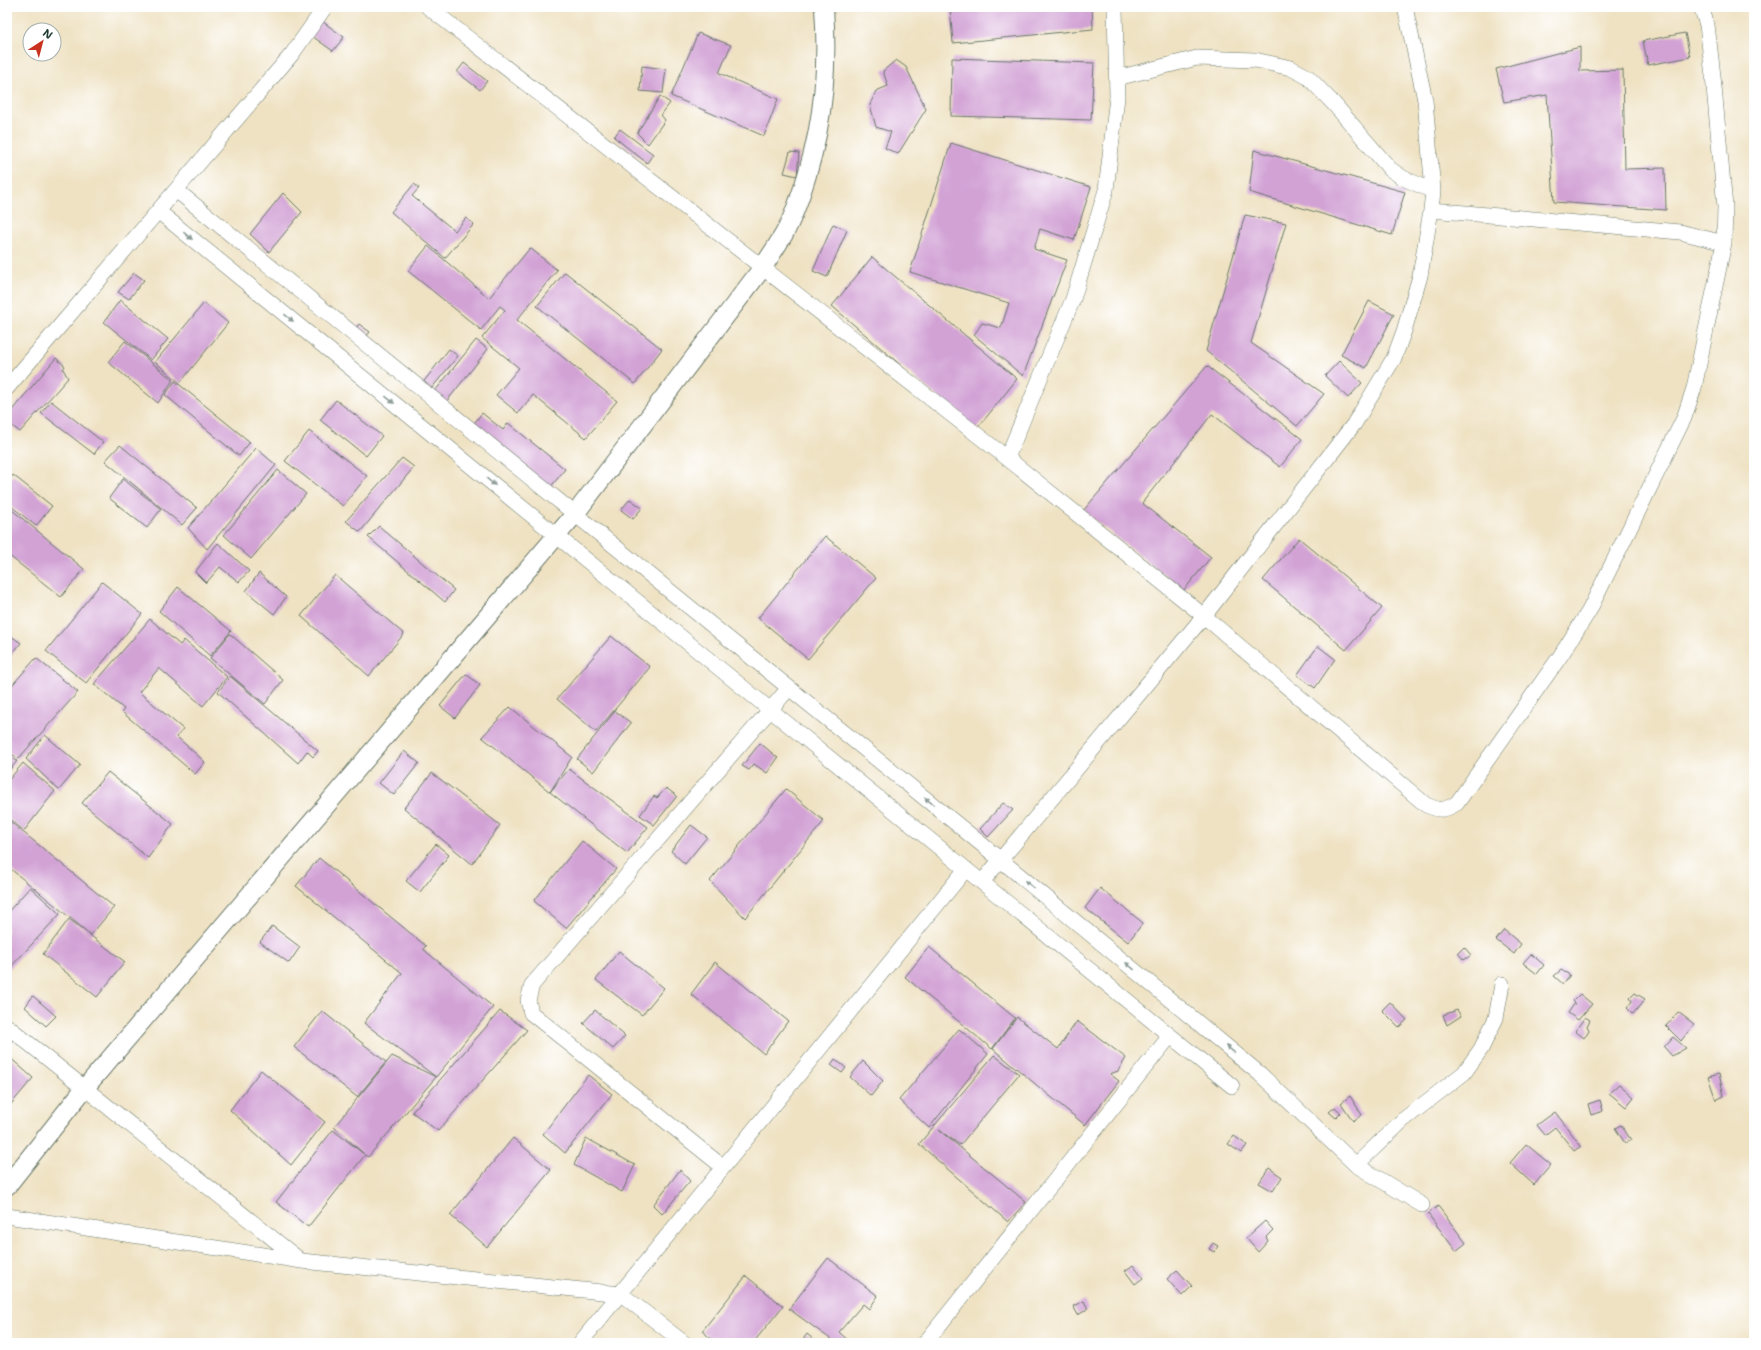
<svg xmlns="http://www.w3.org/2000/svg" width="1761" height="1350" viewBox="0 0 1761 1350" font-family="'Shantell Sans',sans-serif">
<style>
.lines{fill:none;stroke-linecap:round;stroke-linejoin:round}
.stream{stroke:#81bcf3;stroke-width:4.5}
.building{fill:#d2a2d5}
.minor-casing{stroke:#687766;stroke-width:16}
.tertiary-casing{stroke:#687766;stroke-width:20}
.minor{stroke:#fff;stroke-width:15}
.tertiary{stroke:#fff;stroke-width:18}
.oneway{fill:#8f9e9a}
</style>
<rect width="100%" height="100%" fill="#fff"/>
<filter id="ink" filterUnits="userSpaceOnUse"><feTurbulence type="fractalNoise" baseFrequency=".025" numOctaves="2"/><feDisplacementMap in="SourceGraphic" scale="8" xChannelSelector="R" yChannelSelector="G"/><feConvolveMatrix kernelMatrix="1 2 1 2 8 2 1 2 1" color-interpolation-filters="sRGB"/></filter>
<filter id="wash" filterUnits="userSpaceOnUse"><feTurbulence type="fractalNoise" baseFrequency=".012" numOctaves="4" result="noise"/><feDisplacementMap in="SourceGraphic" scale="16" xChannelSelector="R" yChannelSelector="G"/><feGaussianBlur stdDeviation="0.9" result="paint"/><feColorMatrix in="noise" values="0 0 0 0 0 0 0 0 0 0 0 0 0 0 0 0 0 1.4 0 .05"/><feComposite in="paint" operator="in"/></filter>
<g filter="url(#wash)">
<rect width="100%" height="100%" fill="#efe2c3"/>
<g class="lines">
<path class="stream" d="M7,22L10,7"/>
</g>
<g id="blocks">
<path class="building" d="M950,7H1092L1093,29L953,43Z
M319,19L344,37L333,51L309,34Z
M698,33L731,45L719,73L778,99L764,136L671,96Z
M1685,33L1690,57L1648,65L1643,41Z
M1580,47V71L1623,70L1625,169L1665,168L1666,210L1554,202L1547,95L1504,102L1496,69Z
M952,58L1094,63L1091,120L951,116Z
M896,60L906,67L926,109L898,154L885,148L891,132L876,127L870,105L876,91L888,86L883,71Z
M464,63L487,81L480,90L457,72Z
M642,66L666,69L663,93L640,91Z
M660,96L670,103L661,115L665,120L648,144L637,133Z
M620,129L653,154L647,163L614,137Z
M951,143L1091,187L1074,240L1040,229L1034,249L1067,260L1023,376L974,335L982,323L1001,328L1009,303L910,272Z
M1254,150L1405,192L1392,235L1249,192Z
M790,152L799,153L797,176L784,173Z
M414,184L419,188L412,196L455,231L466,218L474,224L445,258L391,212Z
M283,193L302,212L269,252L250,234Z
M1245,215L1286,223L1251,343L1324,394L1297,426L1206,351Z
M833,224L847,230L827,277L813,271Z
M428,246L489,298L530,248L557,270L517,320L617,401L586,438L533,395L518,413L496,395L519,368L482,338L505,310L500,306L481,330L408,271Z
M872,257L1017,379L976,430L832,306Z
M565,272L662,349L635,384L537,306Z
M134,273L144,280L129,299L118,292Z
M120,300L168,339L151,360L104,322Z
M1369,301L1394,314L1366,368L1341,355Z
M204,303L228,323L180,383L155,362Z
M359,324L370,332L361,343L351,335Z
M476,340L488,349L443,406L431,396Z
M125,341L173,380L158,403L108,362Z
M449,349L458,356L426,395L418,389Z
M56,358L65,366L63,369L68,378L20,432L7,422V416Z
M1339,361L1362,383L1348,398L1325,376Z
M1207,366L1302,439L1280,467L1212,414L1142,503L1211,557L1184,590L1083,511Z
M175,381L250,442L239,456L165,395Z
M336,400L382,436L366,456L320,420Z
M51,401L103,442L94,454L41,413Z
M482,413L503,430L508,423L565,469L546,493L468,431Z
M309,431L367,476L343,506L285,461Z
M120,445L197,508L182,525L105,461Z
M256,448L276,465L207,549L188,528Z
M402,458L414,467L360,532L346,521Z
M278,470L306,494L251,559L224,535Z
M13,475L52,506L36,526L7,503V483Z
M123,479L161,509L147,528L109,498Z
M630,499L642,508L633,519L621,510Z
M12,510L84,569L61,597L7,554V516Z
M379,526L454,590L445,602L368,537Z
M825,536L876,578L808,659L758,618Z
M1299,538L1382,608L1346,650L1263,580Z
M218,543L249,571L239,582L220,567L206,583L195,572Z
M259,573L286,597L274,614L246,591Z
M335,575L404,634L369,676L301,616Z
M102,582L142,614L86,683L46,651Z
M178,587L231,631L210,656L159,611Z
M150,619L180,645L184,640L227,677L203,706L159,668L139,692L183,729L177,737L205,762L195,774L122,712L124,709L94,684Z
M7,633L21,643L7,660Z
M230,634L283,680L265,704L210,658Z
M611,636L650,667L596,732L557,699Z
M1318,646L1335,659L1315,688L1297,675Z
M36,658L78,692L18,759L7,750V691Z
M466,674L480,685L455,718L440,706Z
M230,676L318,751L313,757L307,751L298,763L218,692Z
M510,707L572,757L550,792L482,737Z
M615,711L631,723L593,772L577,759Z
M45,735L80,765L59,790L26,759Z
M760,743L778,758L767,773L754,764L749,770L742,766Z
M404,751L419,763L394,795L379,783Z
M7,754L17,761L7,773Z
M23,763L55,791L24,831L7,817V782Z
M569,769L648,827L627,853L550,792Z
M108,772L173,824L148,858L82,803Z
M432,773L500,825L472,864L404,808Z
M666,788L677,796L654,825L640,815L654,796L657,798Z
M786,789L824,821L745,918L710,881Z
M1003,803L1013,810L988,837L980,829Z
M7,819L114,907L91,935L7,866Z
M691,825L707,837L685,864L671,851Z
M582,841L616,869L566,928L534,901Z
M436,844L449,855L420,892L406,881Z
M319,858L426,946L423,949L493,1007L436,1077L368,1157L365,1155L308,1227L276,1202L333,1130L364,1154L334,1127L392,1056L436,1077L364,1023L402,973L296,886Z
M30,887L60,914L7,971V913Z
M1100,888L1143,923L1128,942L1085,908Z
M69,919L125,962L97,997L43,954Z
M272,926L300,947L289,963L260,942Z
M1504,930L1521,944L1514,954L1496,940Z
M929,947L1015,1018L992,1049L905,977Z
M1464,947L1471,955L1464,960L1458,953Z
M619,951L664,988L642,1015L596,980Z
M1531,954L1544,965L1537,974L1523,963Z
M715,962L788,1021L764,1054L691,994Z
M1561,970L1570,975L1563,984L1554,976Z
M1635,993L1645,999L1633,1014L1627,1008L1632,1001L1630,998Z
M1580,994L1592,1004L1578,1020L1568,1013L1575,1003L1573,1001Z
M33,996L56,1016L46,1026L25,1007Z
M1390,1002L1407,1020L1399,1027L1382,1010Z
M595,1010L625,1036L613,1049L583,1023Z
M1457,1010L1461,1016L1447,1025L1443,1015Z
M322,1011L386,1062L357,1097L294,1047Z
M500,1011L527,1030L438,1131L412,1112Z
M1678,1012L1694,1024L1681,1041L1666,1026Z
M1017,1017L1058,1049L1077,1021L1126,1058L1118,1071L1110,1074L1119,1081L1085,1125L993,1049Z
M1585,1017L1590,1020L1587,1026L1589,1030L1584,1038L1575,1031Z
M959,1029L988,1054L929,1128L899,1100Z
M1673,1037L1686,1048L1672,1056L1664,1047Z
M7,1055L33,1078L7,1109Z
M994,1055L1019,1074L960,1145L939,1130L1026,1202L1008,1222L919,1144Z
M835,1059L846,1068L842,1073L831,1065Z
M863,1061L883,1081L871,1096L850,1077Z
M261,1070L325,1122L291,1165L230,1110Z
M1719,1074L1724,1096L1716,1100L1708,1077Z
M588,1075L612,1094L565,1153L543,1134Z
M1619,1084L1634,1097L1626,1107L1609,1093Z
M1350,1096L1362,1115L1353,1121L1341,1103Z
M1600,1100L1603,1111L1591,1115L1588,1104Z
M1335,1107L1341,1113L1336,1118L1329,1112Z
M1555,1112L1581,1146L1574,1151L1555,1127L1545,1135L1537,1125Z
M1621,1125L1631,1140L1625,1143L1615,1128Z
M1234,1136L1247,1145L1241,1153L1228,1144Z
M513,1138L551,1170L487,1247L450,1215Z
M586,1138L635,1165L622,1192L574,1165Z
M1526,1144L1551,1165L1534,1185L1510,1163Z
M1269,1168L1282,1177L1273,1191L1259,1183Z
M680,1170L690,1181L662,1214L653,1205Z
M1438,1206L1466,1243L1456,1251L1428,1214Z
M1265,1221L1273,1230L1266,1237L1268,1241L1258,1252L1246,1238Z
M1213,1243L1218,1246L1214,1252L1209,1249Z
M828,1258L878,1296L869,1309L863,1304L839,1332L851,1343H836L789,1309Z
M1133,1265L1143,1278L1135,1284L1125,1271Z
M1177,1270L1192,1286L1182,1296L1167,1279Z
M746,1276L783,1306L753,1343H716L702,1331Z
M1084,1301L1088,1309L1078,1315L1073,1306Z
M807,1334L818,1343H800Z"/>
</g>
</g>
<g filter="url(#ink)">
<use href="#blocks" fill-opacity="0" stroke="#687766" stroke-width="1"/>
<g class="lines">
<defs>
<path id="minor" d="M428,7L1007,458L1204,616L1426,805C1440,811 1444,811 1457,803L1561,655L1589,611L1684,418L1694,388L1724,243L1725,207L1713,76L1707,25L1701,7
M1117,78L1197,58L1255,60L1291,68L1308,77L1334,104L1390,169L1403,178L1433,191
M176,190L985,847L1260,1074L1356,1165L1422,1205
M1431,210L1680,232L1724,243
M158,211L1232,1086
M7,388L292,54L325,7
M1007,458L1073,299L1106,190L1117,97L1115,7
M982,882L1204,616L1354,424L1394,358L1404,331L1420,276L1431,210L1433,191L1425,100L1405,7
M7,1026L301,1261
M1356,1165L1403,1120L1464,1073L1481,1049L1496,1018L1502,984
M723,1167L531,1013L528,1000L532,985L789,688
M7,1216L302,1261L621,1294L684,1343
M580,1343L966,869
M925,1343L1170,1036"/>
<path id="tertiary" d="M7,1186L84,1089L575,514L763,267C770,256 777,246 784,234C794,216 801,195 807,175C824,118 828,66 824,7"/>
</defs>
<use href="#minor" class="minor-casing"/>
<use href="#tertiary" class="tertiary-casing"/>
<use href="#minor" class="minor"/>
<use href="#tertiary" class="tertiary"/>
</g>
<defs><path id="oneway-solid" d="M-6-.8H1V-3.2L6.5 0L1 3.2V.8H-6Z"/></defs>
<g class="oneway">
<use href="#oneway-solid" transform="translate(188 236) rotate(39)"/>
<use href="#oneway-solid" transform="translate(289 318) rotate(39)"/>
<use href="#oneway-solid" transform="translate(390 400) rotate(39)"/>
<use href="#oneway-solid" transform="translate(491 482) rotate(39)"/>
<use href="#oneway-solid" transform="translate(929 801) rotate(-141)"/>
<use href="#oneway-solid" transform="translate(1029 884) rotate(-141)"/>
<use href="#oneway-solid" transform="translate(1130 966) rotate(-141)"/>
<use href="#oneway-solid" transform="translate(1230 1049) rotate(-141)"/>
</g>
</g>
<rect width="1761" height="1350" fill="none" stroke="#fff" stroke-width="24"/>
<g transform="translate(42 42) rotate(36)"><circle r="19" fill="#ffffff" stroke="#a5b1ae"/>
<path d="M0-3L7 15L0 10L-7 15Z" fill="#c8321e"/>
<text y="-6" font-size="11" font-weight="bold" text-anchor="middle" fill="#1f3d34">N</text>
</g>
</svg>
